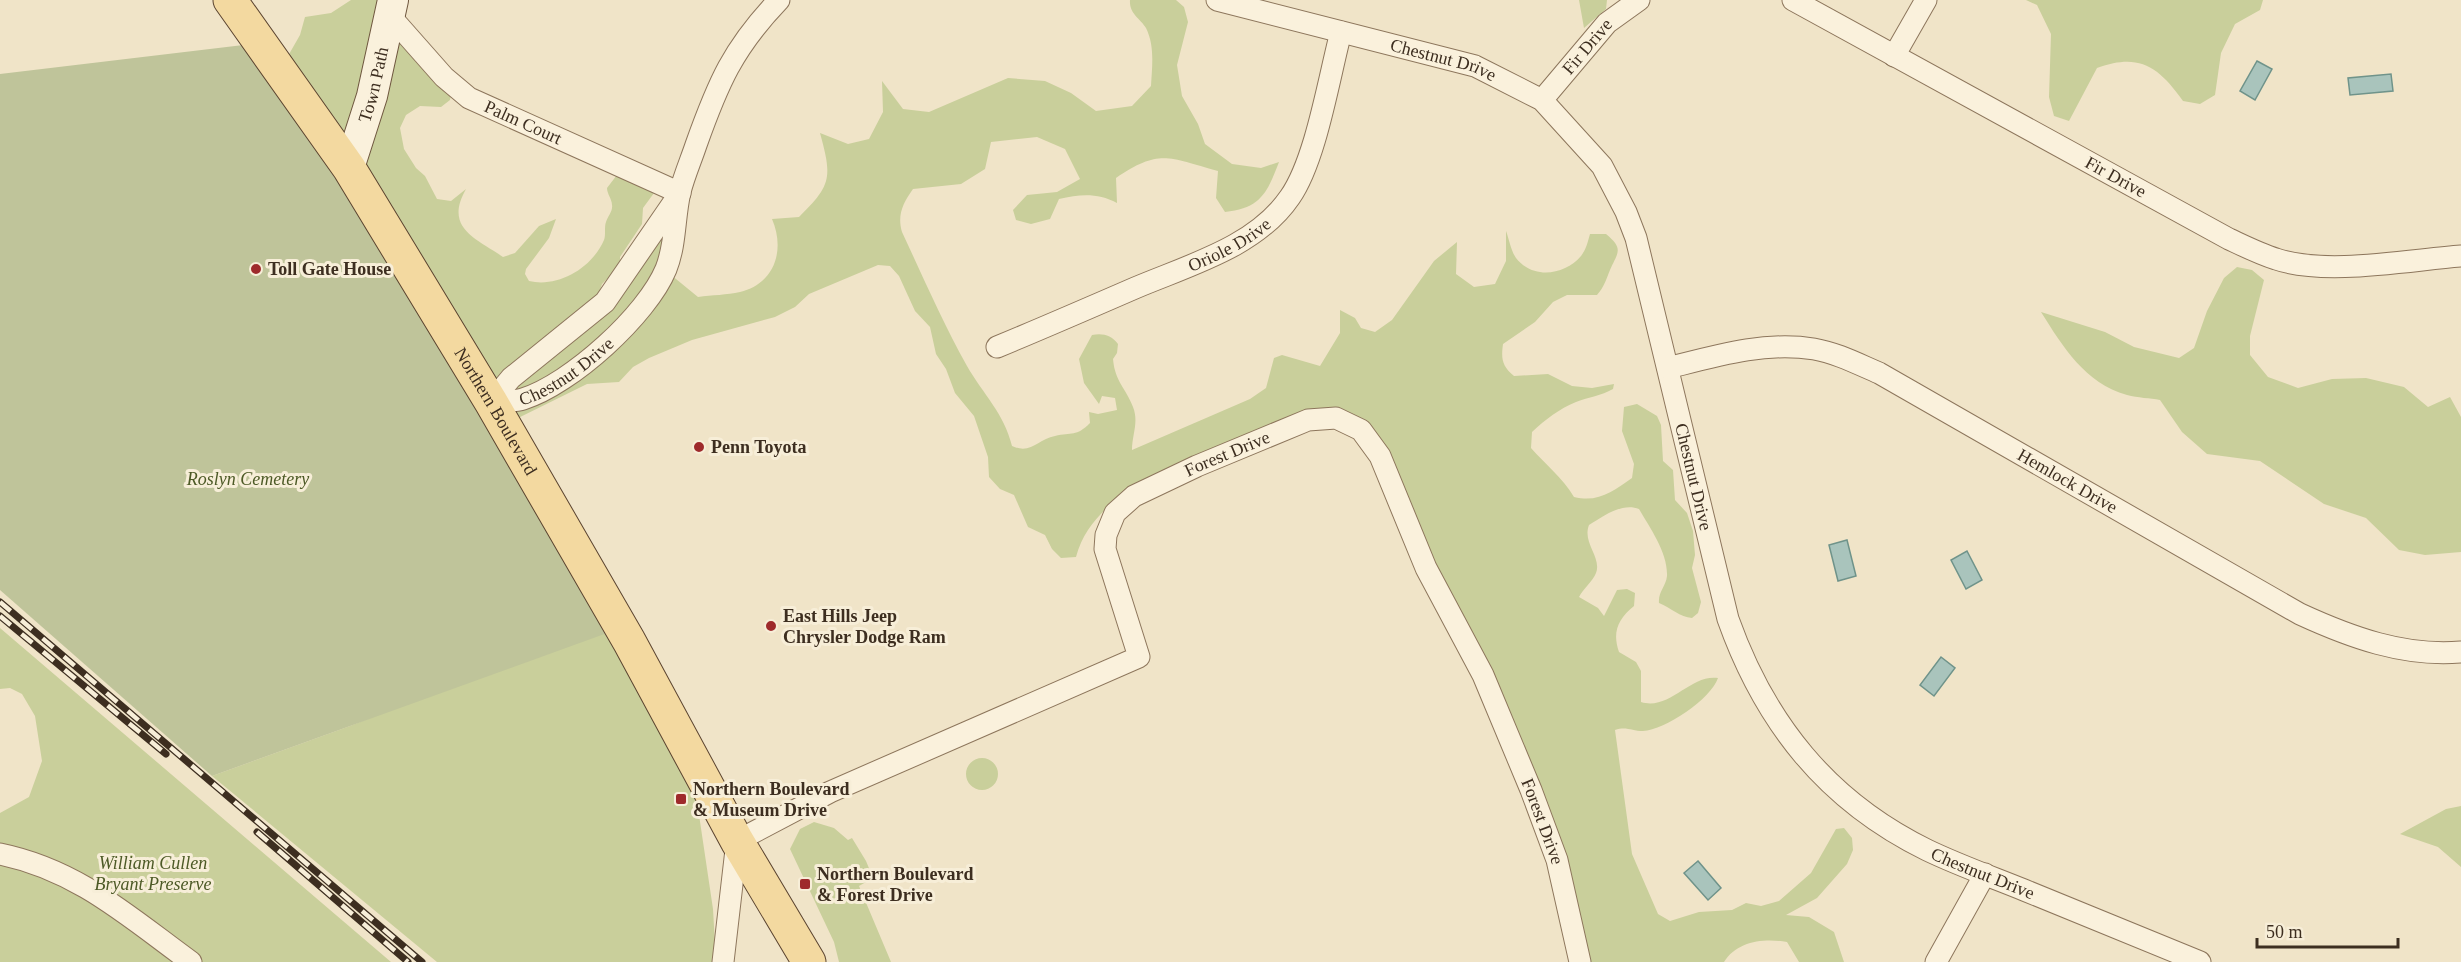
<svg xmlns="http://www.w3.org/2000/svg" width="2461" height="962" viewBox="0 0 2461 962" font-family="Georgia,serif">
<style>
.green{fill:#c9cf9b}
.cemetery{fill:#bfc49a}
.water{fill:#a9c4bc;stroke:#6f938a;stroke-width:1.5}
.lines{fill:none;stroke-linecap:round;stroke-linejoin:round}
.street-casing{stroke:#8d765c;stroke-width:23}
.secondary-casing{stroke:#6f573f;stroke-width:32}
.primary-casing{stroke:#5b4430;stroke-width:35}
.street{stroke:#faf1dc;stroke-width:21}
.secondary{stroke:#faf1dc;stroke-width:30}
.primary{stroke:#f3d9a0;stroke-width:33}
.rail-casing{stroke:#3d2e20;stroke-width:7}
.rail{stroke:#f7eed8;stroke-width:4.5;stroke-dasharray:14;stroke-linecap:butt}
.poi-dot{fill:#9e2a2b;stroke:#f7eed8;stroke-width:2}
.labels{text-anchor:middle;stroke-width:6;stroke-linejoin:round;paint-order:stroke}
.street-label{font-size:18px;fill:#3d2e20;stroke:#f7eed8}
.poi-label{font-size:18px;font-weight:bold;fill:#3d2e20;stroke:#f7eed8;text-anchor:start}
.park-label{font-size:18px;font-style:italic;fill:#4d5a26;stroke:#f7eed8}
</style>
<rect width="100%" height="100%" fill="#f0e4c8"/>
<path class="green" d="M351,0H394L398,42L409,39L452,89L450,100L441,107L420,106L406,115L400,128L404,149L416,168L425,176L437,199L451,201L466,189C444,228 475,238 503,257L515,253L539,226L556,219L549,238L526,269L525,274L529,281C558,288 592,268 604,240C606,235 604,227 606,222C608,216 613,211 612,205C612,199 607,194 607,188L620,171L654,179V193L643,208L642,224L620,257V266L602,284L598,296L680,193L665,270L698,297C712,295 727,295 740,292C776,283 785,249 772,219L799,217C832,185 832,177 820,133L848,144L869,139L883,112L882,81L903,109L929,112L1008,78L1045,81L1071,93L1096,111L1132,106L1151,86C1152,67 1155,46 1146,28C1140,18 1129,14 1130,0H1176L1184,7L1188,22L1177,65L1182,96L1198,124L1205,144L1232,164L1261,168L1279,162C1267,193 1261,208 1225,212L1216,198L1218,171C1169,158 1160,148 1116,178L1117,203C1098,193 1081,194 1059,199L1050,219L1031,224L1016,220L1013,210L1027,195L1057,192L1080,179L1065,149L1037,137L991,142L985,169L961,184L913,189C903,203 897,215 902,232C923,277 943,323 967,366C983,394 1004,413 1012,446C1031,455 1038,439 1055,436C1072,432 1076,437 1090,423L1089,412L1098,414L1117,410L1115,398L1102,396L1099,404L1084,383L1079,359L1092,335C1103,333 1111,335 1118,344L1117,353L1113,359C1115,382 1126,388 1133,407C1139,422 1132,435 1132,450L1250,399L1266,388L1274,358L1282,355L1320,366L1340,333V310L1355,318L1361,328L1375,332L1392,320L1434,261L1457,242L1456,274L1474,287L1495,284L1506,261V231C1509,239 1511,251 1516,258C1533,280 1565,275 1581,256C1586,250 1588,241 1590,234H1606C1624,249 1618,252 1610,270C1606,280 1604,287 1597,295H1567L1553,302L1535,322L1503,344C1501,359 1502,366 1514,376L1548,374L1572,386L1592,388L1614,384L1613,389C1601,396 1589,397 1576,402C1559,409 1546,419 1532,432L1531,448C1546,465 1562,477 1574,497C1599,503 1613,491 1632,478L1634,464L1622,431L1624,407L1637,404L1657,416L1661,425L1663,461L1673,470L1675,500L1687,513L1693,531L1695,555L1692,568L1701,602L1698,613L1692,618C1680,617 1671,608 1659,603C1658,592 1666,586 1667,576C1668,553 1650,528 1639,509C1622,502 1602,517 1589,525C1582,543 1602,557 1596,573C1593,581 1583,589 1579,597L1598,608L1604,616L1617,590L1627,589L1635,593L1634,606C1618,619 1612,632 1619,652L1636,662L1641,671V702C1670,711 1690,674 1718,678C1711,699 1665,730 1643,731C1632,731 1626,726 1615,730L1632,854L1658,914L1670,921L1699,912L1732,910L1746,903L1761,906L1779,901L1811,873L1836,829L1844,828L1852,838L1853,850L1847,864L1817,898L1786,915L1809,917L1834,932L1844,962H1799L1787,942C1764,938 1737,941 1724,962H1580L1557,860L1380,456L1336,418L1109,506C1093,521 1082,535 1076,557L1061,558L1052,549L1045,535L1028,527L1014,495L1000,489L989,477L988,457L974,416L955,393L946,369L936,354L930,327L915,311L899,276L890,266L878,265L809,294L795,307L775,317L692,340L649,358L633,367L619,382L587,384L504,425L280,70L300,35L305,17L331,13Z
M1579,0H1607L1606,9L1584,28Z
M2026,0H2263L2260,10L2235,24L2221,53L2215,95L2200,104L2183,101C2158,66 2139,53 2097,68L2069,121L2054,116L2049,97L2051,34L2037,5Z
M2237,267L2252,270L2264,280L2250,336V355L2268,377L2298,388L2332,379L2366,378L2404,387L2428,407L2450,397L2461,417V552L2425,555L2399,550L2366,518L2324,504L2260,461L2207,454L2182,432L2160,400C2150,398 2138,398 2127,395C2085,383 2063,347 2041,312L2105,332L2134,347L2179,358L2194,348L2207,311L2224,278Z
M610,623L691,761L713,909L716,962H437L212,776L350,726Z
M0,628L391,962H0V813L29,797L42,761L35,716L22,694L10,688L0,689Z
M966 774a16 16 0 1 1 32 0a16 16 0 1 1-32 0Z
M2461,806V867L2438,847L2400,834L2446,809Z
M814,822L834,828L848,840L852,838L866,861L873,878L859,886L891,962H839L834,942L790,849L800,829Z"/>
<path class="cemetery" d="M260,43L621,628L212,776L0,590V74Z"/>
<path class="water" d="M2257,61L2272,69L2255,100L2240,91Z
M2391,74L2393,91L2350,95L2348,78Z
M1847,540L1856,576L1838,581L1829,545Z
M1967,551L1982,580L1966,589L1951,560Z
M1941,657L1955,668L1934,696L1920,685Z
M1698,861L1721,888L1708,900L1684,873Z"/>
<g class="lines">
<defs>
<g id="street">
<path id="s1" d="M1217,0L1475,66L1542,100L1602,166L1626,212L1636,238L1728,619C1765,723 1827,801 1927,850C1958,865 1992,877 2024,890C2083,914 2142,938 2200,962"/>
<path id="s2" d="M1793,0L2229,239C2244,246 2260,254 2276,259C2325,276 2409,260 2461,256"/>
<path id="s3" d="M391,17L444,77L469,98L680,193"/>
<path d="M1894,56L1926,0"/>
<path id="s4" d="M1542,100L1607,23L1639,0"/>
<path id="s5" d="M680,193L605,302L511,378L491,402C501,401 514,402 523,399C571,384 647,315 666,269C676,244 674,218 680,192C684,176 691,160 696,145C718,83 733,48 779,0"/>
<path id="s6" d="M997,347C1043,328 1089,308 1135,288C1189,265 1256,247 1290,197C1316,160 1329,77 1341,32"/>
<path id="s7" d="M1668,368C1715,356 1764,341 1814,349C1837,353 1858,364 1879,373L2300,614C2350,637 2404,657 2461,652"/>
<path d="M0,854C78,870 129,917 191,962"/>
<path id="s8" d="M723,962L737,841L830,792L1139,657L1105,549L1106,535L1115,513L1134,496L1197,466L1308,420L1336,418L1361,430L1380,456L1426,568L1483,675L1531,790L1557,860L1580,962"/>
<path d="M1936,962L1985,874"/>
</g>
<g id="secondary">
<path id="s9" d="M349,168L372,96L393,0"/>
</g>
<g id="primary">
<path id="s10" d="M230,0L349,168L491,402L629,641L737,841L809,962"/>
</g>
</defs>
<use href="#street" class="street-casing"/>
<use href="#secondary" class="secondary-casing"/>
<use href="#primary" class="primary-casing"/>
<use href="#street" class="street"/>
<use href="#secondary" class="secondary"/>
<use href="#primary" class="primary"/>
<defs>
<path id="rail" d="M0,602L422,962
M0,616L166,754
M257,832L408,962"/>
</defs>
<use href="#rail" class="rail-casing"/>
<use href="#rail" class="rail"/>
</g>
<g class="poi-dot">
<circle cx="256" cy="269" r="6"/>
<circle cx="699" cy="447" r="6"/>
<circle cx="771" cy="626" r="6"/>
<rect x="675" y="793" width="12" height="12" rx="3"/>
<rect x="799" y="878" width="12" height="12" rx="3"/>
</g>
<g class="labels">
<g class="street-label">
<text dy="6" stroke="none"><textPath href="#s4" startOffset="70">Fir Drive</textPath></text>
<text dy="6" stroke="none"><textPath href="#s1" startOffset="234">Chestnut Drive</textPath></text>
<text dy="6" stroke="none"><textPath href="#s9" startOffset="87">Town Path</textPath></text>
<text dy="6" stroke="none"><textPath href="#s3" startOffset="172">Palm Court</textPath></text>
<text dy="6" stroke="none"><textPath href="#s2" startOffset="368">Fir Drive</textPath></text>
<text dy="6" stroke="none"><textPath href="#s6" startOffset="254">Oriole Drive</textPath></text>
<text dy="6" stroke="none"><textPath href="#s5" startOffset="368">Chestnut Drive</textPath></text>
<text dy="6" stroke="none"><textPath href="#s10" startOffset="490">Northern Boulevard</textPath></text>
<text dy="6" stroke="none"><textPath href="#s8" startOffset="843">Forest Drive</textPath></text>
<text dy="6" stroke="none"><textPath href="#s1" startOffset="756">Chestnut Drive</textPath></text>
<text dy="6" stroke="none"><textPath href="#s7" startOffset="435">Hemlock Drive</textPath></text>
<text dy="6" stroke="none"><textPath href="#s8" startOffset="1419">Forest Drive</textPath></text>
<text dy="6" stroke="none"><textPath href="#s1" startOffset="1276">Chestnut Drive</textPath></text>
</g>
<g class="poi-label">
<text x="268" y="275">Toll Gate House</text>
<text x="711" y="453">Penn Toyota</text>
<text x="783" y="622">East Hills Jeep<tspan x="783" dy="21">Chrysler Dodge Ram</tspan></text>
<text x="693" y="795">Northern Boulevard<tspan x="693" dy="21">&amp; Museum Drive</tspan></text>
<text x="817" y="880">Northern Boulevard<tspan x="817" dy="21">&amp; Forest Drive</tspan></text>
</g>
<g class="park-label">
<text x="248" y="485">Roslyn Cemetery</text>
<text x="153" y="869">William Cullen<tspan x="153" dy="21">Bryant Preserve</tspan></text>
</g>
</g>
<path d="M2257 938v9h141v-9" fill="none" stroke="#3d2e20" stroke-width="3"/>
<text x="2266" y="938" font-size="18" fill="#3d2e20" stroke="#f7eed8" stroke-width="4.5" paint-order="stroke">50 m</text>
</svg>
